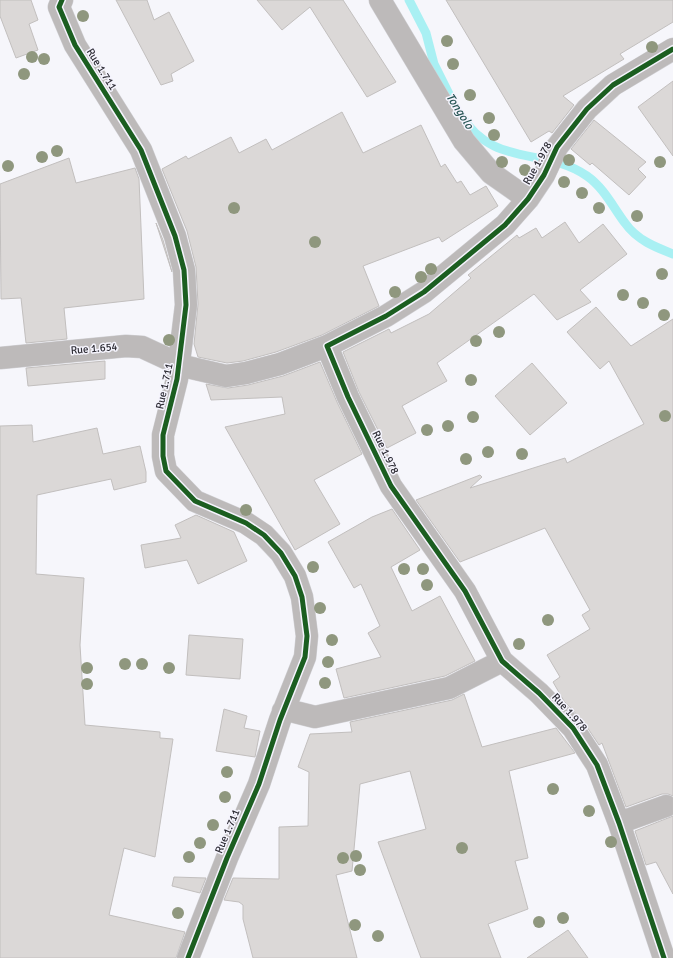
<svg xmlns="http://www.w3.org/2000/svg" width="673" height="958" viewBox="0 0 673 958" font-family="Signika,sans-serif">
<style>
.lines{fill:none;stroke-linecap:round;stroke-linejoin:round}
.stream{stroke:#a9f0f3;stroke-width:9}
.building{fill:#dbd8d7;stroke:#c2bfbe}
.minor-casing{stroke:#d2d2d6;stroke-width:23}
.minor{stroke:#bdbaba;stroke-width:22}
.cycleway-casing{stroke:#f5f4fd;stroke-width:8}
.cycleway{stroke:#1b5e20;stroke-width:5}
.tree{fill:#8f977e}
.labels{text-anchor:middle;stroke-width:3;stroke-linejoin:round;paint-order:stroke}
.street-label{font-size:11px;fill:#2c2b33;stroke:#f5f4fd}
.water-label{font-size:12px;font-style:italic;fill:#265454;stroke:#f5f4fd}
</style>
<rect width="100%" height="100%" fill="#f6f6fb"/>
<g class="lines">
<path class="stream" d="M409,0L426,33L434,64L449,94
M460,114C494,169 543,146 587,176C604,188 613,207 625,223C637,240 655,247 673,254"/>
</g>
<path class="building" d="M0,0H31L38,20L29,24L38,50L16,58L0,16Z
M116,0H147L154,20L169,12L194,61L171,74L173,81L161,85Z
M257,0H343L396,82L367,97L310,7L282,30Z
M446,0H673V22L620,54L624,59L563,96L574,105L552,133L549,131L531,142Z
M673,81V156L638,107Z
M342,112L363,153L421,125L441,167L445,164L457,183L461,181L470,195L486,186L498,206L442,242L439,237L363,266L379,306L322,335L276,352L243,361L227,363L198,357L194,344L198,304L196,267L187,231L162,169L186,156L188,159L231,137L239,153L266,139L272,150Z
M594,120L646,162L638,169L646,177L629,195L592,163L590,165L571,149Z
M69,158L76,183L135,168L139,179L144,299L64,308L67,339L26,343L21,298L1,299L0,184Z
M565,222L579,243L603,224L627,254L580,290L591,302L557,320L534,294L437,363L447,381L402,406L416,433L387,448L359,392L343,352L389,329L391,333L429,314L471,278L468,275L517,235L519,238L536,228L542,238Z
M156,223L163,240L172,272Z
M596,307L631,346L673,319V796L668,794H662L626,807L602,743L599,745L583,721L564,701L553,682L560,677L547,655L590,629L582,615L590,610L545,528L460,562L416,500L480,475L482,477L470,488L565,458L567,463L644,424L609,361L600,369L567,332Z
M105,361V379L28,386L26,368Z
M320,362L337,402L362,454L314,480L340,524L295,550L225,427L285,414L282,397L211,400L206,384L228,388L248,385L283,376Z
M532,363L567,403L530,435L495,396Z
M32,425L33,442L97,428L103,454L140,446L146,472V482L114,490L111,479L37,495L36,574L84,578L80,645L85,725L160,732V738L173,739L155,857L124,848L109,915L185,932L176,958H0V426Z
M392,509L420,550L391,567L412,611L440,596L475,661L445,676L344,698L336,669L381,657L368,633L380,626L361,584L354,588L328,542L372,517Z
M196,515L234,532L247,561L198,584L187,560L145,568L141,545L181,538L175,525Z
M189,635L243,639L240,679L186,675Z
M464,694L482,747L556,728L575,753L509,771L528,858L515,861L528,909L488,924L501,958H421L378,842L426,829L410,771L360,784L352,871L336,875L357,958H253L243,919V905L239,902L224,900L233,878L279,879V827L308,826L309,772L298,767L310,734L352,732L350,722L452,700Z
M224,709L247,716L244,728L260,731L255,757L216,751Z
M673,816V894L656,862L646,865L635,831Z
M174,877L206,878L200,893L172,886Z
M568,930L588,958H527Z"/>
<g class="lines">
<defs>
<path id="minor" d="M62,0L59,7L75,45L141,150L175,236L184,270L186,305L177,379L163,435V456L166,471L195,501L246,523L264,535L281,553L295,576L302,597L307,636L305,657L280,720L259,784L227,858L188,958
M380,0L464,141L491,173L528,199
M0,358L126,346L142,347L183,366L226,376L246,373L280,364L327,346
M283,711H291L315,717L449,688L502,661
M619,823L666,806
M664,958L619,823L597,765L573,728L539,693L502,661L465,591L391,486L348,397L327,346L386,316L424,292L505,225L528,199L544,175L557,147L587,109L613,85L673,49"/>
</defs>
<use href="#minor" class="minor-casing"/>
<use href="#minor" class="minor"/>
<defs>
<path id="cycleway" d="M62,0L59,7L75,45L141,150L175,236L184,270L186,305L177,379L163,435V456L166,471L195,501L246,523L264,535L281,553L295,576L302,597L307,636L305,657L280,720L259,784L227,858L188,958
M664,958L619,823L597,765L573,728L539,693L502,661L465,591L391,486L348,397L327,346L386,316L424,292L505,225L528,199L544,175L557,147L587,109L613,85L673,49"/>
</defs>
<use href="#cycleway" class="cycleway-casing"/>
<use href="#cycleway" class="cycleway"/>
</g>
<g class="tree">
<circle cx="83" cy="16" r="6"/>
<circle cx="447" cy="41" r="6"/>
<circle cx="652" cy="47" r="6"/>
<circle cx="32" cy="57" r="6"/>
<circle cx="44" cy="59" r="6"/>
<circle cx="453" cy="64" r="6"/>
<circle cx="24" cy="74" r="6"/>
<circle cx="470" cy="95" r="6"/>
<circle cx="489" cy="118" r="6"/>
<circle cx="494" cy="135" r="6"/>
<circle cx="57" cy="151" r="6"/>
<circle cx="42" cy="157" r="6"/>
<circle cx="569" cy="160" r="6"/>
<circle cx="502" cy="162" r="6"/>
<circle cx="660" cy="162" r="6"/>
<circle cx="8" cy="166" r="6"/>
<circle cx="525" cy="170" r="6"/>
<circle cx="564" cy="182" r="6"/>
<circle cx="582" cy="193" r="6"/>
<circle cx="234" cy="208" r="6"/>
<circle cx="599" cy="208" r="6"/>
<circle cx="637" cy="216" r="6"/>
<circle cx="315" cy="242" r="6"/>
<circle cx="431" cy="269" r="6"/>
<circle cx="662" cy="274" r="6"/>
<circle cx="421" cy="277" r="6"/>
<circle cx="395" cy="292" r="6"/>
<circle cx="623" cy="295" r="6"/>
<circle cx="643" cy="303" r="6"/>
<circle cx="664" cy="315" r="6"/>
<circle cx="499" cy="332" r="6"/>
<circle cx="169" cy="340" r="6"/>
<circle cx="476" cy="341" r="6"/>
<circle cx="471" cy="380" r="6"/>
<circle cx="665" cy="416" r="6"/>
<circle cx="473" cy="417" r="6"/>
<circle cx="448" cy="426" r="6"/>
<circle cx="427" cy="430" r="6"/>
<circle cx="488" cy="452" r="6"/>
<circle cx="522" cy="454" r="6"/>
<circle cx="466" cy="459" r="6"/>
<circle cx="246" cy="510" r="6"/>
<circle cx="313" cy="567" r="6"/>
<circle cx="404" cy="569" r="6"/>
<circle cx="423" cy="569" r="6"/>
<circle cx="427" cy="585" r="6"/>
<circle cx="320" cy="608" r="6"/>
<circle cx="548" cy="620" r="6"/>
<circle cx="332" cy="640" r="6"/>
<circle cx="519" cy="644" r="6"/>
<circle cx="328" cy="662" r="6"/>
<circle cx="125" cy="664" r="6"/>
<circle cx="142" cy="664" r="6"/>
<circle cx="87" cy="668" r="6"/>
<circle cx="169" cy="668" r="6"/>
<circle cx="325" cy="683" r="6"/>
<circle cx="87" cy="684" r="6"/>
<circle cx="227" cy="772" r="6"/>
<circle cx="553" cy="789" r="6"/>
<circle cx="225" cy="797" r="6"/>
<circle cx="589" cy="811" r="6"/>
<circle cx="213" cy="825" r="6"/>
<circle cx="611" cy="842" r="6"/>
<circle cx="200" cy="843" r="6"/>
<circle cx="462" cy="848" r="6"/>
<circle cx="356" cy="856" r="6"/>
<circle cx="189" cy="857" r="6"/>
<circle cx="343" cy="858" r="6"/>
<circle cx="360" cy="870" r="6"/>
<circle cx="178" cy="913" r="6"/>
<circle cx="563" cy="918" r="6"/>
<circle cx="539" cy="922" r="6"/>
<circle cx="355" cy="925" r="6"/>
<circle cx="378" cy="936" r="6"/>
</g>
<g class="labels">
<g class="street-label">
<text transform="translate(102 69) rotate(58)" y="4">Rue 1.711</text>
<text transform="translate(537 163) rotate(-61)" y="4">Rue 1.978</text>
<text transform="translate(94 348) rotate(-5)" y="4">Rue 1.654</text>
<text transform="translate(164 386) rotate(-78)" y="4">Rue 1.711</text>
<text transform="translate(386 452) rotate(64)" y="4">Rue 1.978</text>
<text transform="translate(570 712) rotate(48)" y="4">Rue 1.978</text>
<text transform="translate(227 831) rotate(-67)" y="4">Rue 1.711</text>
</g>
<g class="water-label">
<text transform="translate(460 111) rotate(57)" y="4">Tongolo</text>
</g>
</g>
</svg>
